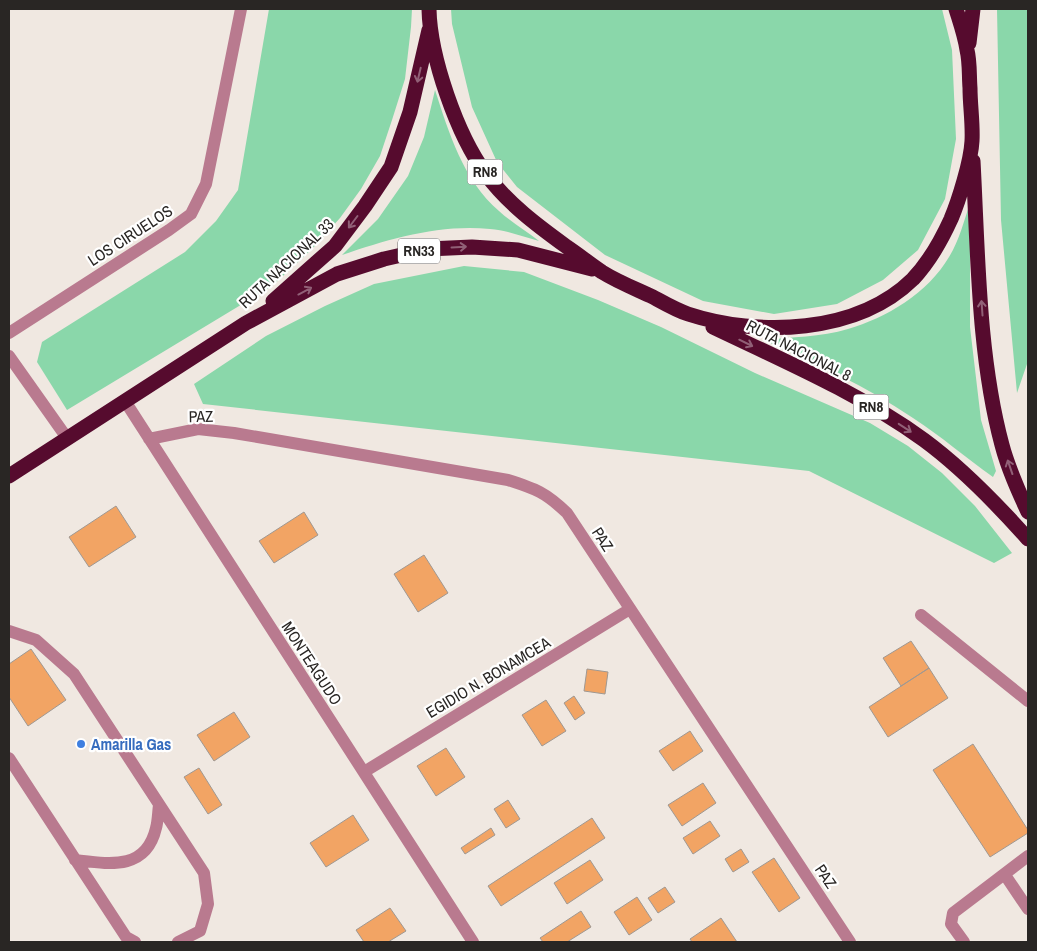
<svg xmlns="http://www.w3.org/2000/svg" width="1037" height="951" viewBox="0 0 1037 951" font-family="'Archivo Narrow',sans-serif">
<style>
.green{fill:#8ad7aa}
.building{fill:#f2a464;stroke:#9f9892}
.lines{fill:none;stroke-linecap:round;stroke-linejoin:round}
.minor{stroke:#b97a8f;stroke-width:12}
.highway{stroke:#560b2e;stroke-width:15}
.oneway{stroke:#916077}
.shop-dot{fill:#3f7fe0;stroke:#fff;stroke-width:2}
.labels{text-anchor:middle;stroke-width:4.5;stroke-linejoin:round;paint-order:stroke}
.shield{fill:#fff;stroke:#696766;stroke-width:1}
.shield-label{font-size:15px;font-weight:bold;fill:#292624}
.street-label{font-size:16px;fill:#292624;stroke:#fff}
.shop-label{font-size:16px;font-weight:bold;fill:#366cbe;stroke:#fff;text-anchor:start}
</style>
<rect width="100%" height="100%" fill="#f0e8e1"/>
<path class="green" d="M269,9H412L411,27L405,79L392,120L380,156L361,189L340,218L312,249L272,286L67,410L37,362L42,342L185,252L216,221L238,190Z
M451,9H942L952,50L956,139L945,199L918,250L883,280L837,304L774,314L703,301L605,255L517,187L497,162L472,107L452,24Z
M997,9H1028V346L1027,364L1017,393L1001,220Z
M435,90C449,133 463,180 499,211C511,222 526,231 539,241C523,237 506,230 490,229C439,224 389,239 342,255L378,219L408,176L424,137Z
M970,203V327L981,420L996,471L993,477C966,458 941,436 913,418C866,386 815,363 764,340C791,337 821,337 848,329C886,318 928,293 949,257C959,241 964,221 970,203Z
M464,266L524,272L598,300L661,327L755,373L870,423L908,446L942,473L975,506L1012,553L994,563L809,471L203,404L194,384L266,336L325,306L374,284Z"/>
<path class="building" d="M116,506L136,537L89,567L69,537Z
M304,512L318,535L274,563L259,541Z
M424,555L448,593L418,612L394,574Z
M911,641L929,668L901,686L883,658Z
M31,649L66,700L28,726L9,697V664Z
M929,668L948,698L888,737L869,707Z
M587,669L608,672L605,694L584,691Z
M574,696L585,713L575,720L564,703Z
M546,700L566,731L542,746L522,715Z
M234,712L250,737L214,761L197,735Z
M690,731L703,751L673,771L659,751Z
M973,744L1028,830V833L990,857L933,770Z
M446,748L465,777L436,796L417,766Z
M199,768L222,805L208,814L184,777Z
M703,783L716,803L682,826L668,805Z
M508,800L520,819L506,828L494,809Z
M353,815L369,840L326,867L310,843Z
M592,818L605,838L501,906L488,886Z
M710,821L720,836L693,854L683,838Z
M491,828L495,835L465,854L461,848Z
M741,849L749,862L733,872L725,859Z
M774,858L800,898L779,912L752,872Z
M590,860L603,880L567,904L554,883Z
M665,887L675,902L658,913L648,898Z
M637,897L652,920L629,935L614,912Z
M390,908L406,931L388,942H364L356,930Z
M581,911L591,927L567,942H543L540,938Z
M721,918L737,942H692L690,939Z"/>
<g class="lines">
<path class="minor" d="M9,333L169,230L191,214L206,184L241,9
M9,356L67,438
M125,401L473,942
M149,439L198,429L234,433L508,480C536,489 545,492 567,513L850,942
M921,615L1028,701
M9,631L36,640L74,674L204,873L208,904L200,931L178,942
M9,758L126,937L135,942
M364,772L630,609
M75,860C109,864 146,871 156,828C158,821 158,812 159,805
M1005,875L1028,909
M964,942L951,924L953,913L1028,856"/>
<path class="highway" d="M429,9C430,57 457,135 486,174C507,203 538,226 567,247C579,255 590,264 602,272C618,282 636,289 653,297C664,303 676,310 688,314C758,337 857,334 913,279C930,261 941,241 951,219C959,200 971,161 972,141C973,124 970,105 970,88C969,76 970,62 967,50C965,36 960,22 956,9
M969,43L973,9
M973,161C978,253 978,356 1002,445C1008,468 1018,490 1028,512
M273,301L335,246L365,206L391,167L410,112L429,30
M713,327C784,361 859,393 924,440C962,468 996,503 1028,539
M9,476L246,323L337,274L384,259L428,249L472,247L518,250L592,269"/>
</g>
<defs><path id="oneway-shaft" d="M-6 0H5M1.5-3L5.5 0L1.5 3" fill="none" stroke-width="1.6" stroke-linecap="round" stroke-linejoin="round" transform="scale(1.25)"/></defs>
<g class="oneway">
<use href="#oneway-shaft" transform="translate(419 75) rotate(103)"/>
<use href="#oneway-shaft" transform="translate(353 222) rotate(127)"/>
<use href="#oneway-shaft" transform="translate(459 247) rotate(-3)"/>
<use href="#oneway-shaft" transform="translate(305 291) rotate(-28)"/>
<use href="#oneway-shaft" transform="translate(982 308) rotate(-94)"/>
<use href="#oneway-shaft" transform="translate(746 343) rotate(26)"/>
<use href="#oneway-shaft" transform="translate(905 428) rotate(33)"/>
<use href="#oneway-shaft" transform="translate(1010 467) rotate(-109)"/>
</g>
<circle class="shop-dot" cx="81" cy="744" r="5"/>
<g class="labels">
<g class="shield">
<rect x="467.5" y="159.5" width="35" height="25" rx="4"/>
<rect x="398" y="238.5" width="42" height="25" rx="4"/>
<rect x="853.5" y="394.5" width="35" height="25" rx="4"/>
</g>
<g class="shield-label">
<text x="485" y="177">RN8</text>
<text x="419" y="256">RN33</text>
<text x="871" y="412">RN8</text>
</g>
<g class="street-label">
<text transform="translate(130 235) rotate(-33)" y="6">LOS CIRUELOS</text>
<text transform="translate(286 263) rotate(-43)" y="6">RUTA NACIONAL 33</text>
<text transform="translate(799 350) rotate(27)" y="6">RUTA NACIONAL 8</text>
<text transform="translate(201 416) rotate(-1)" y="6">PAZ</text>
<text transform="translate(603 539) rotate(57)" y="6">PAZ</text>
<text transform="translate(312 663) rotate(57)" y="6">MONTEAGUDO</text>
<text transform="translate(488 677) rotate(-31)" y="6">EGIDIO N. BONAMCEA</text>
<text transform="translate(826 876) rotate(56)" y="6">PAZ</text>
</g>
<g class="shop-label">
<text x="91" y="750">Amarilla Gas</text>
</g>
</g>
<rect width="1037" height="951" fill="none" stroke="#292624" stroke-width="20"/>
</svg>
